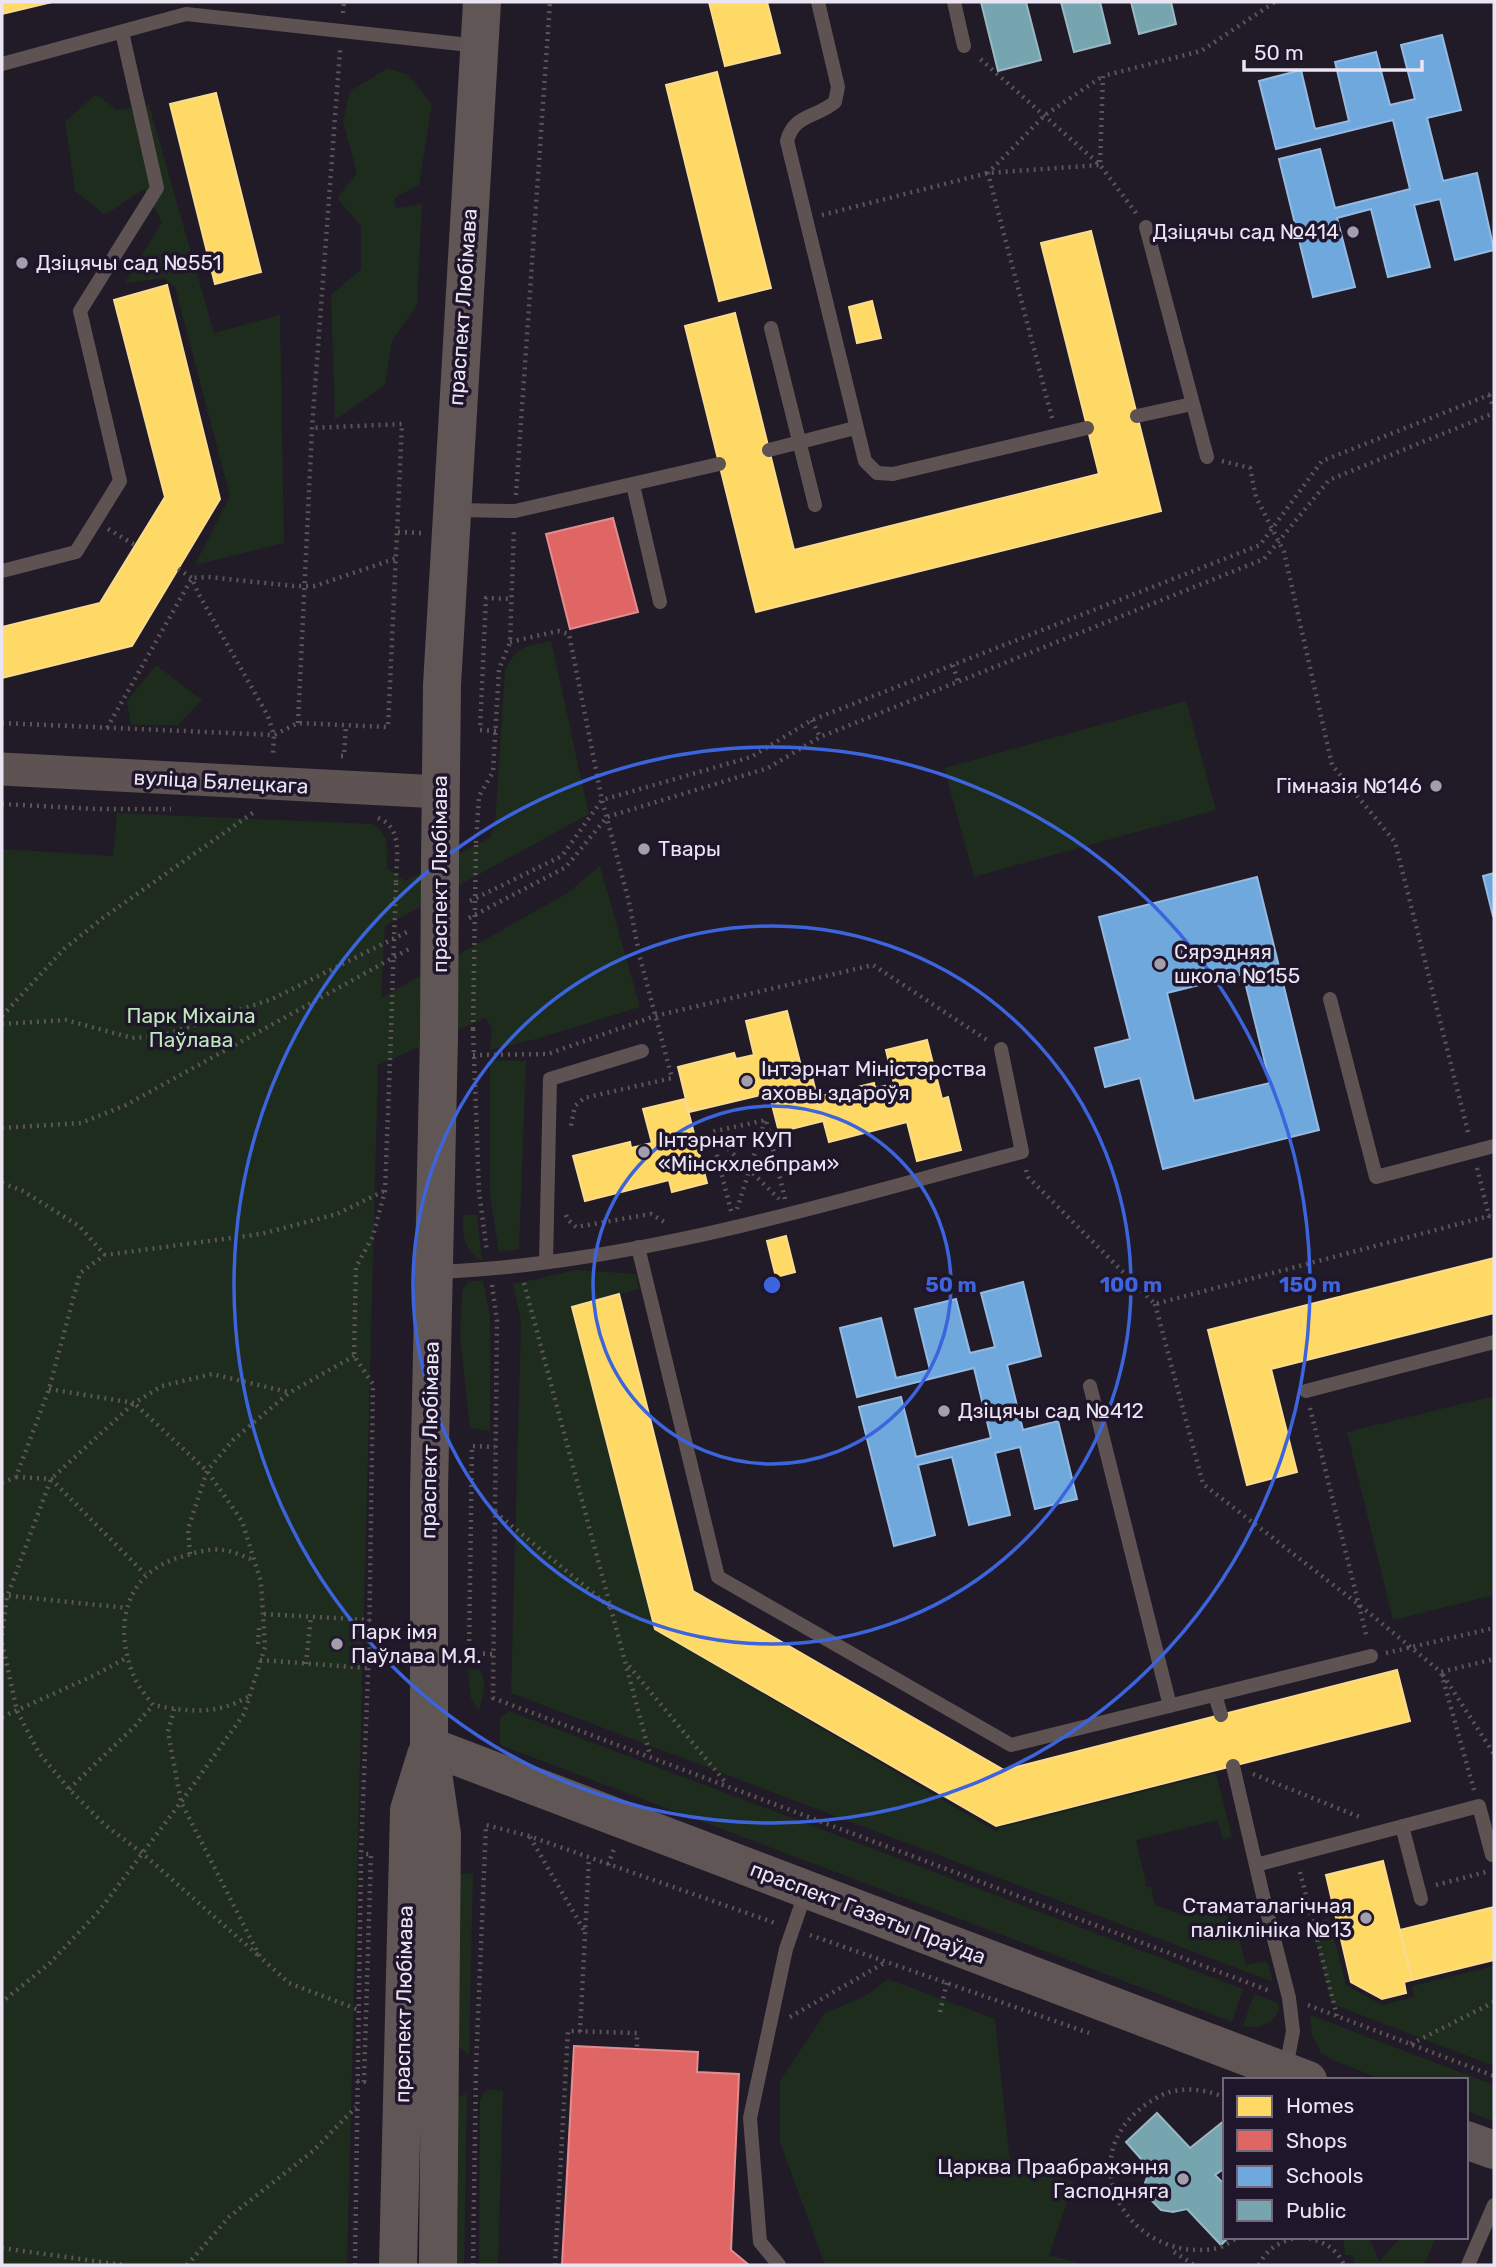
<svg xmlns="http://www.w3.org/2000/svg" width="1496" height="2267" viewBox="0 0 1496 2267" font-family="Rubik,sans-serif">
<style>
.green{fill:#1e2c1e}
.homes{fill:#ffd966;stroke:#f9dc90;stroke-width:2}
.shops{fill:#e06666;stroke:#e38c90;stroke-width:2}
.schools{fill:#6fa8dc;stroke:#94bae3;stroke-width:2;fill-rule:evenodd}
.public{fill:#76a5af;stroke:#99b8c3;stroke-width:2}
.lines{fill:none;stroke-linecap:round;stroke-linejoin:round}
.path{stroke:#5c5556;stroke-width:4.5;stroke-dasharray:2 5;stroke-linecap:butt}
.service{stroke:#5e5352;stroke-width:14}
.tertiary{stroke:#5e5352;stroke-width:33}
.secondary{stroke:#615656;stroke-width:38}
.path-bridge{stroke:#5c5556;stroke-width:4.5;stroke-dasharray:2 5;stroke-linecap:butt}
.secondary-bridge{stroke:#615656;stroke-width:38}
.ring{fill:none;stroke:#3c64dc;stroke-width:3.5}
.poi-dot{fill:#a39eab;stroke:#20162b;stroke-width:2.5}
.labels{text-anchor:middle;stroke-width:7;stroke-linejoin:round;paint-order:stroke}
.poi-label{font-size:21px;fill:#eae4f3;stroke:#20162b;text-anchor:start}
.street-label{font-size:21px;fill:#eae4f3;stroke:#20162b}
.park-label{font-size:21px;fill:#beeabb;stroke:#20162b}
.centre{fill:#3c64dc;stroke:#20162b;stroke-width:3.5}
.ring-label{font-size:21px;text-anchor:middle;font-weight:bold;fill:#3c64dc;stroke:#20162b;stroke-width:7;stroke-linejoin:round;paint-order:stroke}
</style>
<rect width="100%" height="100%" fill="#201b26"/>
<path class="green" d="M388,68L408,75L432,104L419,185L394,198L396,208L422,204L417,305L392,341L385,385L335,420L331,295L361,269V226L337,198L357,173L343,121L350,91Z
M96,94L117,110L149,105L214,333L280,315L284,543L195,565L230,496L175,287L164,278L125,283L162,222L144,189L105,215L75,191L65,122Z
M551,641L589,814L385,926L381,998L566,894L600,866L640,1007L540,1038L490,1050L492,1028L485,1018L378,1065L347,2265H2V849L113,856L117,813L373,824C390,835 387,849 387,868L405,881L490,838L495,826L505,670C518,645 524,647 551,641Z
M156,665L202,700L178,725H131L127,701Z
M1186,701L1216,810L974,877L944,768Z
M490,1060L526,1061L519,1249L499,1252L490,1196Z
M463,1215H477L482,1261C463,1250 463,1235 463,1215Z
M576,1270L636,1274L639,1289L572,1307L655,1630L997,1832L999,1828L1216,1773L1232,1837L1223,1839L1218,1820L1136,1840L1147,1887H1151L1155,1905L1183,1915L1213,1907L1235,1922L1246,1965L1265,1961L1268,1964L1273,1982L511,1693L521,1321L513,1284Z
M469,1281H483L490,1315V1431L470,1428L460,1337L462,1294L463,1289Z
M1494,1396V1595L1393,1620L1347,1432Z
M468,1669H478C489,1680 482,1698 479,1711L471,1699Z
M509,1711L1243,1989L1232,2022L500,1745V1718Z
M457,1873L473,1874L469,2055L454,2043Z
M1329,1917L1346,1985L1382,2005L1414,1997L1412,1986L1494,1966V2066L1332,2004L1312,1925Z
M888,1979L995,2019L1010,2162L1074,2182L1049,2255L1085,2265H825L780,2142V2081L825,2013L867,1995Z
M1254,1994L1278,2003L1279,2009C1274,2024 1258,2030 1243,2026Z
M1310,2015L1494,2085V2121L1466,2111V2080H1384L1330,2059L1321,2053L1312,2034Z
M491,2089L503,2091L498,2265H479L480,2101L483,2093Z
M467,2091L464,2265H450L452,2104Z
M1343,2237H1369L1379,2262L1401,2237H1436L1424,2265H1355L1353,2255H1345Z"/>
<path class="homes" d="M2,2H52L2,14Z
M709,2H767L780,53L725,66Z
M717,72L771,288L719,301L666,85Z
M216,93L261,272L215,284L170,104Z
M1091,231L1161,511L756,612L685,326L735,313L794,550L1099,474L1041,243Z
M167,285L220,499L132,646L2,678V627L100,603L165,497L114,300Z
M872,301L881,338L857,343L849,307Z
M787,1011L802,1070L810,1068L823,1121L779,1132L769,1093L689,1112L678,1067L734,1053L736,1059L754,1055L746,1021Z
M927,1040L942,1099L948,1097L961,1150L917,1161L907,1122L829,1142L817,1097L874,1083L875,1088L894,1084L886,1050Z
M685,1099L707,1183L672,1192L669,1180L585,1201L573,1156L630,1142L631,1148L652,1143L643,1109Z
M786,1236L795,1272L776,1277L767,1241Z
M1494,1258V1313L1271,1369L1297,1472L1247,1485L1208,1330Z
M619,1294L693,1591L1004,1770L1397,1670L1410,1721L996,1826L655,1629L572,1307Z
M1383,1861L1412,1980L1404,1982L1406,1993L1382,1999L1351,1982L1326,1875Z
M1494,1907V1960L1412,1980L1400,1930Z"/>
<path class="shops" d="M613,518L638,612L570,629L546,534Z
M574,2046L698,2052L697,2072L739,2074L731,2250L749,2265H562Z"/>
<path class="schools" d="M1442,35L1461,110L1427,118L1443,181L1477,173L1494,250L1455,260L1440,199L1414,205L1430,267L1388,277L1371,209L1337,218L1355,287L1313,297L1279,159L1320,149L1335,208L1410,189L1393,120L1276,149L1259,81L1301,70L1315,129L1349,121L1335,62L1376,52L1390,105L1415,99L1401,45Z
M1494,873V916H1493L1483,876Z
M1257,877L1319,1130L1163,1169L1140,1078L1105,1087L1095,1048L1130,1039L1099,917ZM1243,974L1270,1083L1194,1101L1167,993Z
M1023,1282L1041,1356L1007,1365L1023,1430L1058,1421L1077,1499L1035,1509L1020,1447L995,1453L1010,1515L969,1525L952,1457L918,1465L935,1535L894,1546L859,1407L901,1397L916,1457L991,1438L974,1368L857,1397L840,1328L881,1318L896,1378L930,1370L915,1309L956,1299L970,1353L995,1347L981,1293Z"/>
<path class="public" d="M981,2H1026L1041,60L998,71Z
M1061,2H1100L1110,43L1074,52Z
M1131,2H1171L1176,24L1139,34Z
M1157,2113L1190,2148L1225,2120V2168L1215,2175L1225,2185V2237H1229L1221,2245L1187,2209L1173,2212L1161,2210L1150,2199L1145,2183L1150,2169L1126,2142Z"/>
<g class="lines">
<path class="path" d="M343,13L344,2
M1136,213L1100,165L1103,76L1201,51L1275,2
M822,215L988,173L1100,165L978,57
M1489,395L1494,409
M1052,418L988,173L1045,115L1103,76
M1222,461L1250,468L1256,497L1284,552L1332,765L1395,842L1469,1136
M516,495L550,2
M108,529L135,545
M398,532L421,533
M178,569L192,578L198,593L268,716L274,735L273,753H277
M510,642L558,631L569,634L602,800L629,902L640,958L672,1078L584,1098L575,1106L570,1130
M953,665L958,682
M812,720L820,737
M2,723L274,735L298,723L388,727L402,424L312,428
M298,723L312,428L340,50
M107,728L192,578L208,577L294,586H315L397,558
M496,731L480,730L486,598L512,599
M341,756H344L346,725
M2,804L96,809H171
M378,818C404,828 396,859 396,882
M476,843L479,796L493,772L499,669L510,642L514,528
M470,901L562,856L602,800L751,757L812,720L1260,545L1322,461L1494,393
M469,918L566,867L607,817L768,768L820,737L1264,559L1329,480L1494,413
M2,1016L64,949L104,917L254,812
M2,1024L66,1020L132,1038L162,1036L272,999L409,931
M473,1029L479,1191L487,1252
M473,1055L548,1054L655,1016L873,965L987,1040
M2,1128L81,1123L126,1105L409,949
M713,1134L779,1199
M1477,1168L1489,1216L1494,1215
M1026,1170L1028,1177L1155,1304L1489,1216
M2,1183L23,1191L79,1226L105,1255
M737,1209L765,1121
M731,1211L711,1132L766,1120L785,1199
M566,1215L568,1220L576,1227L651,1214L666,1223
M524,1283L650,1755
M492,1285L497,1321L493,1698L1270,1991
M1155,1304L1203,1484L1358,1604L1441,1672L1494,1659
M49,1389L134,1403L162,1386L212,1374L288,1392
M1310,1408L1367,1638
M16,1477L51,1479L145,1574
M2,1483L16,1477L49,1389L80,1273L105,1255L261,1234L337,1214L384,1191
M495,1512L610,1607
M190,1554L188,1529L207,1471L233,1440L289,1393L354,1356
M2,1595L127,1608
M264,1614L370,1620
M2,1635L7,1597L51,1479L134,1403L207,1471L242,1521L261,1582L265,1647L244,1714L181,1802L99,1911L50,1963L2,2002
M2,1643L17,1711L39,1753L69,1789L104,1824L142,1853L260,1957
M258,1644L259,1627
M1386,1653L1494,1628
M492,1654L469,1653L472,1446L495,1447
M260,1660L367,1668
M306,1664L311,1616
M629,1666L726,1783
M248,1697C215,1715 190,1712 153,1705C147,1697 139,1688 135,1679C113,1629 123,1573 181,1557C193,1553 210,1548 223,1550C233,1551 244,1557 254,1560
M174,1709L168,1732L181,1802L260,1957L289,1983L359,2010
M2,1717L95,1675L128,1657
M1253,1774L1362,1818
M69,1789L134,1727L153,1705
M1474,1790L1441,1672L1494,1754
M530,1837L585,1932
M608,1865L615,1846
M1300,1872L1337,2016
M1436,1885L1486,1872
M1310,1911L1333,1906
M810,1935L1089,2033
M1308,2005L1494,2076
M940,2012L947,1982
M790,2017L886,1962
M580,2032L589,1858
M1411,2044L1494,2002
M357,2081L364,2082L371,1854H361
M1225,2098C1206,2088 1177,2086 1158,2097C1062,2149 1126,2267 1219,2248C1226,2245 1232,2241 1238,2237
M1302,2237C1321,2240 1336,2247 1344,2265
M2,2248L123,2265
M1174,2252L1194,2265
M187,2265L229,2217L313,2151L356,2107
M355,2265L361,1854L369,1649L373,1384L354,1356L356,1267L373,1236L385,1191L390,1060
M473,2265L476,2067L486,1825L529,1836L778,1924
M555,2265L568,2031L637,2033V2049
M1259,2265C1267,2248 1281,2241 1299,2237"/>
<path class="service" d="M818,2L838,87L835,102C816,118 794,114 787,141L865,461L877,473L893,474L1087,428
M954,2L964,46
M2,64L186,14L479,46
M1146,227L1207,457
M771,328L815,505
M1137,416L1192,404
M769,450L855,428
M633,485L660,602
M453,510L515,511L719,464
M2,571L76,552L120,481L80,311L157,188L122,32
M1330,999L1376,1177L1494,1146
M638,1247L718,1577L1011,1745L1371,1656
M546,1262L550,1079L642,1051
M434,1272C634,1265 830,1202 1022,1152L1001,1049
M1090,1386L1170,1706
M1306,1391L1494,1342
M1215,1695L1221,1715
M1233,1766L1263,1896L1289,1998L1293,2031L1286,2068
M1402,1826L1421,1899
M1256,1865L1479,1806L1492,1855
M779,2265L760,2242L750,2118L786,1949L806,1891
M1468,2265L1494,2205"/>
<path class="tertiary" d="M2,769L440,792"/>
<path class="secondary" d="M440,862L442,685L482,2
M429,1746L1308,2080
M1466,2140L1494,2150
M398,2265L409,1810L426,1755
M438,2265L442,1834L429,1746V1489L439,1037"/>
<path class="path-bridge" d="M473,1029L476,843
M390,1060L396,882"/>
<path class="secondary-bridge" d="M439,1037L440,862"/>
</g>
<g class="ring">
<circle cx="772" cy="1285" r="179"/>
<circle cx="772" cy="1285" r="359"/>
<circle cx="772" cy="1285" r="538"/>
</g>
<g class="poi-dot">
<circle cx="1353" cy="232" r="7"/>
<circle cx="22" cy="263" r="7"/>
<circle cx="1436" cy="786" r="7"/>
<circle cx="644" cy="849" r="7"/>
<circle cx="1160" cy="964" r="7"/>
<circle cx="747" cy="1081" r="7"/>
<circle cx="644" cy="1152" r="7"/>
<circle cx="944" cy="1411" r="7"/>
<circle cx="337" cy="1644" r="7"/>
<circle cx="1366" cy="1918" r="7"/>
<circle cx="1183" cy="2179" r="7"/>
</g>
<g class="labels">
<g class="poi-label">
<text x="1339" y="239" text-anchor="end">Дзіцячы сад №414</text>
<text x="36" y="270">Дзіцячы сад №551</text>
<text x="1422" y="793" text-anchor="end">Гімназія №146</text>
<text x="658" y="856">Твары</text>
<text x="1174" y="959">Сярэдняя<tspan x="1174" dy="24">школа №155</tspan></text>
<text x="761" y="1076">Інтэрнат Міністэрства<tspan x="761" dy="24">аховы здароўя</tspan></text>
<text x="658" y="1147">Інтэрнат КУП<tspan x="658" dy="24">«Мінскхлебпрам»</tspan></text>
<text x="958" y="1418">Дзіцячы сад №412</text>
<text x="351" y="1639">Парк імя<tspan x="351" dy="24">Паўлава М.Я.</tspan></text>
<text x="1352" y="1913" text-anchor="end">Стаматалагічная<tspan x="1352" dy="24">паліклініка №13</tspan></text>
<text x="1169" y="2174" text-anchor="end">Царква Праабражэння<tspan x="1169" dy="24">Гасподняга</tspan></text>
</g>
<g class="street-label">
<text transform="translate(463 307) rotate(-86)" y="7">праспект Любімава</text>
<text transform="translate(221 782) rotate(3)" y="7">вуліца Бялецкага</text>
<text transform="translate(440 874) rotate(-90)" y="7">праспект Любімава</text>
<text transform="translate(430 1440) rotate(-89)" y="7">праспект Любімава</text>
<text transform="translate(868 1913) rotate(21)" y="7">праспект Газеты Праўда</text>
<text transform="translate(404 2004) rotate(-89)" y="7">праспект Любімава</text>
</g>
<g class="park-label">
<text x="191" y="1023">Парк Міхаіла<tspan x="191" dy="24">Паўлава</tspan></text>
</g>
</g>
<circle cx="772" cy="1285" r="10" class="centre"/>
<g class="ring-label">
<text x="951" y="1292">50 m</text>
<text x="1131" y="1292">100 m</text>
<text x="1310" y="1292">150 m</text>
</g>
<rect width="1496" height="2267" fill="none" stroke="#eae4f3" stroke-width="7"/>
<rect x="1223" y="2078" width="245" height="161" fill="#20162b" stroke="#71687b" stroke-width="2"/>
<rect x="1237" y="2096" width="35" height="21" fill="#ffd966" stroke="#71687b" stroke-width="2"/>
<text x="1286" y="2113" font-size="21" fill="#eae4f3">Homes</text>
<rect x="1237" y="2130" width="35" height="21" fill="#e06666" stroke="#71687b" stroke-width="2"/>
<text x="1286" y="2148" font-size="21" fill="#eae4f3">Shops</text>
<rect x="1237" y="2166" width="35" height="21" fill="#6fa8dc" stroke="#71687b" stroke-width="2"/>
<text x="1286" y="2183" font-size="21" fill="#eae4f3">Schools</text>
<rect x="1237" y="2200" width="35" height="21" fill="#76a5af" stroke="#71687b" stroke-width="2"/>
<text x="1286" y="2218" font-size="21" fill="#eae4f3">Public</text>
<path d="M1244 60v10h178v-10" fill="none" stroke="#eae4f3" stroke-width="3.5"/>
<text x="1254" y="60" font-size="21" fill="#eae4f3" stroke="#20162b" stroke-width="5" paint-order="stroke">50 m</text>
</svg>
